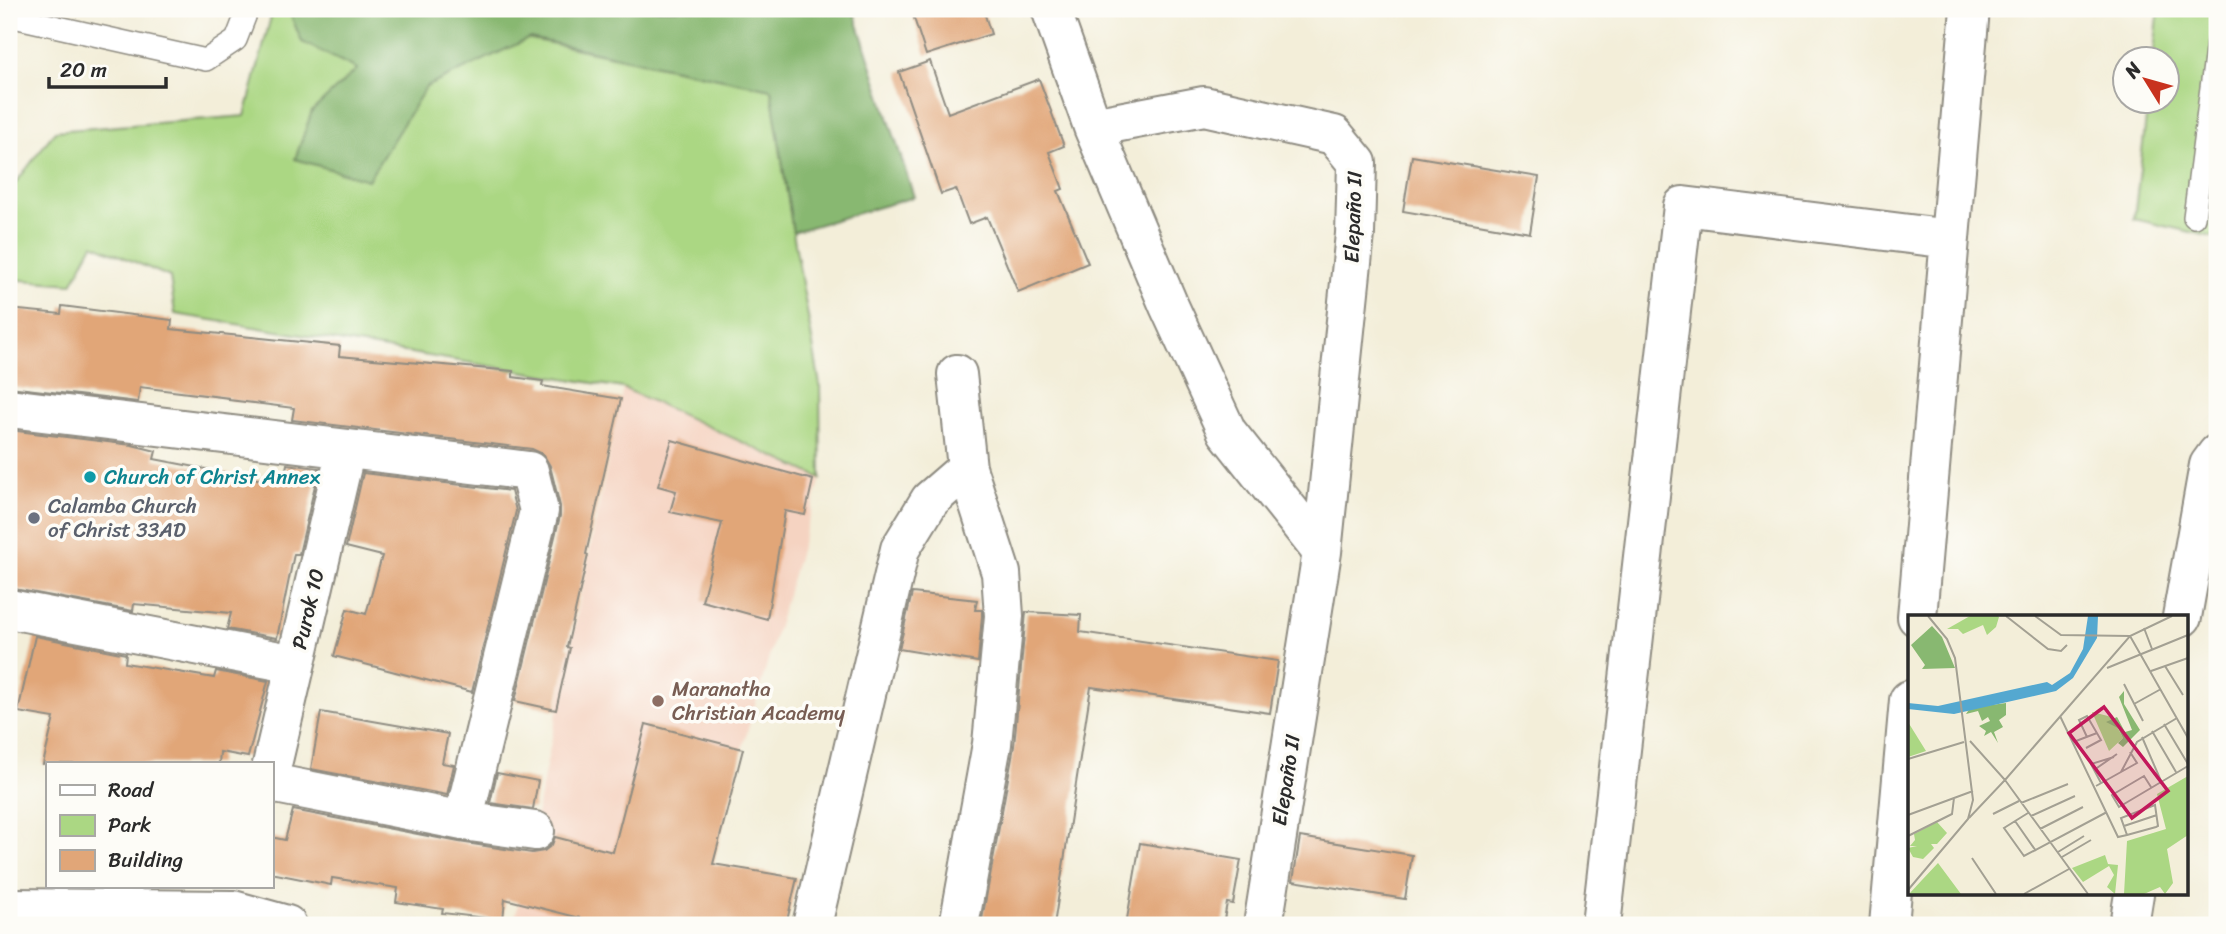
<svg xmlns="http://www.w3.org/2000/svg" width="2226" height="934" viewBox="0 0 2226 934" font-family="Sriracha,sans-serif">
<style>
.built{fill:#f5d3c1}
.green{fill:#abd783;stroke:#6b8157;stroke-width:2}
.forest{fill:#88b871;stroke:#5a724e;stroke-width:2}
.building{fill:#e1a678}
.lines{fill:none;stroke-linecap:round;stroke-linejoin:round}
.lane-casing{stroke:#8f8c82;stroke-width:24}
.street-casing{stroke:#8f8c82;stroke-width:42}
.secondary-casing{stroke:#8f8c82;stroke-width:42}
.lane{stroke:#fff;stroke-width:21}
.street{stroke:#fff;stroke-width:38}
.secondary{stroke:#fff;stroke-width:38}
.culture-dot{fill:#0f9aa8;stroke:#fdfcf7;stroke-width:2.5}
.worship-dot{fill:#6b7280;stroke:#fdfcf7;stroke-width:2.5}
.education-dot{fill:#8d6e63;stroke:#fdfcf7;stroke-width:2.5}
.labels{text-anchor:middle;stroke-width:7;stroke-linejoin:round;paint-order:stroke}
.street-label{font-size:21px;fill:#2b2b2b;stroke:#fdfcf7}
.culture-label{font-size:21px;fill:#0d838f;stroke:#fdfcf7;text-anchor:start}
.worship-label{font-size:21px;fill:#5b616d;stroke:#fdfcf7;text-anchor:start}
.education-label{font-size:21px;fill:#785e54;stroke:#fdfcf7;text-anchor:start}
.inset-road{fill:none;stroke:#a3a093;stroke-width:2}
.view{fill:#c2185b;fill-opacity:0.15;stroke:#c2185b;stroke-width:3.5}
.inset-edge{fill:none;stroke:#2b2b2b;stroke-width:3.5}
</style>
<rect width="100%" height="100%" fill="#fdfcf7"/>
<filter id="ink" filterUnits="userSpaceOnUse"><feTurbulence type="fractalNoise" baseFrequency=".0143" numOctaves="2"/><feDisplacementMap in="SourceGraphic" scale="14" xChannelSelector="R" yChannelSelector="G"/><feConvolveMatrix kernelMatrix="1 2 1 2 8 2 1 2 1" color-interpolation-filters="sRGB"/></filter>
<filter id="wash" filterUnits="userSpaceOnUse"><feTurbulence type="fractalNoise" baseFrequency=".00686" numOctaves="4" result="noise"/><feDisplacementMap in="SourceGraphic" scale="28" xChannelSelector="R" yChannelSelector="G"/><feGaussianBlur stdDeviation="1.57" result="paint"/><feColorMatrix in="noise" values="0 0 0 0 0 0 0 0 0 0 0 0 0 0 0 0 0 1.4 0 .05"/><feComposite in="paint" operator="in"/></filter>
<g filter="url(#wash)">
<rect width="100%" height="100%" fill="#f3eed9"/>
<path class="built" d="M623,388L821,478L691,925L514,924Z"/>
<path class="green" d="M273,9H385L771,89L793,232L820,385L821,478L623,388L175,314L170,277L93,244L72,284L9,279V192L55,131L245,116Z
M2159,9H2217V238L2134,219L2148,102H2166V60L2153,59Z"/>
<path class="forest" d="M288,9H853L914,197L793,232L771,89L530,38L426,87L368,180L295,159L312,111L357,69L302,42Z"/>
<g id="blocks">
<path class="building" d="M911,9H983L991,34L926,55Z
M930,61L948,113L1039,79L1064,146L1049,152L1063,189L1058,191L1088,263L1018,292L987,217L969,224L956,189L941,194L899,72Z
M1412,156L1539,177L1530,233L1403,211Z
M62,306L172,320L171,329L340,346L339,356L513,371V377L543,381L542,386L621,399L586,554L588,555L567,647L570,648L556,710L515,701L560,516V506L550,466L543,454L532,449L292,420L294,408L229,400V398L140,387L138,402L9,387V309L61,314Z
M9,430L132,445L156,451L154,459L283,484L287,464L319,468L299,554H294L277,638L227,629L231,613L134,604L133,611L9,588Z
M672,440L813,480L805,515L785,511L767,619L702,601L722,523L670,512L676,491L658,486Z
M363,473L511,491L516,511L472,692L334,656L347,609L366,614L382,556L346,547Z
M912,593L977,600L975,610H982V616L978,662L899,649Z
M1026,612L1081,615L1080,632L1278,661L1270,713L1091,687L1054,925H981L1014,746Z
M35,636L126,654L125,663L214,678L216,671L268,681L248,757L220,752L219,764H43L54,718L18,712Z
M321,712L448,734L442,763L454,765L447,795L311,769Z
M646,724L743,749L713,864L797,878L786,925H608L505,899L503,920L442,913L443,909L396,902L398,888L332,878L331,885L271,873V837L285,840L293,810L459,842L532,853L544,851L552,845L555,837L613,852Z
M497,773L538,781L533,809L490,803Z
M1300,837L1412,855L1405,899L1293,881Z
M1140,843L1241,860L1233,904L1227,903L1223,925H1126Z"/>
</g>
</g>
<g filter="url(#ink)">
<use href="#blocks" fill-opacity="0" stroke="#8f8c82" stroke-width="2"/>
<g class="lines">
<defs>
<path id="lane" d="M9,16L206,60L236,40L248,9
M2194,217L2217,42"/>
<path id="street" d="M957,374L967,468L1001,573L1004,616L992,744L959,925
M9,408L529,471L539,511L463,821
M9,609L295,664
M1917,617L1970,9
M2182,617L2209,465L2217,454
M271,769L346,449
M271,783L463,821L535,831
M9,908L233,910L287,925
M812,925L900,549L930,500L967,468
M1601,925L1683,206L1950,239
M1889,925L1909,700
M2129,925L2134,894"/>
<path id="secondary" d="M1051,9L1093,127L1169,306L1227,432L1322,552
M1093,127L1204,106L1334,135L1357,163L1355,234L1322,552L1263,925"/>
</defs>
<use href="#lane" class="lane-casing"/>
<use href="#street" class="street-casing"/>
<use href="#secondary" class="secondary-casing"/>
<use href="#lane" class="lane"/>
<use href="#street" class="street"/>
<use href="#secondary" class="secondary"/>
</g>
</g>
<circle class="culture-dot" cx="90" cy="477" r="7"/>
<circle class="worship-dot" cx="34" cy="518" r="7"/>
<circle class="education-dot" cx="658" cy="701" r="7"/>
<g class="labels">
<g class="street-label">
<text transform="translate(1353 217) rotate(-88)" y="7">Elepaño II</text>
<text transform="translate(308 609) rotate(-77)" y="7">Purok 10</text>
<text transform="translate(1286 780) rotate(-81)" y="7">Elepaño II</text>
</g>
<g class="culture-label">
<text x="104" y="484">Church of Christ Annex</text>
</g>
<g class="worship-label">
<text x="48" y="513">Calamba Church<tspan x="48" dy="24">of Christ 33AD</tspan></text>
</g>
<g class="education-label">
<text x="672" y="696">Maranatha<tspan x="672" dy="24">Christian Academy</tspan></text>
</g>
</g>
<g transform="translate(1908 615)">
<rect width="280" height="280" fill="#f3eed9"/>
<path d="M62,1H90L91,2L88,12L79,20L75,10L55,19L50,14H39ZM184,97L204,102L215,123L201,136ZM0,107L18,136L0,142ZM280,161V220L259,234L265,268L257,279L252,272L236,279H216L219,226L258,214L249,179ZM29,207L39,218L29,229H23L26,233L15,244L5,242L0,233L9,231H2L7,225L6,219ZM197,240L200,249L210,250L207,279L199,272L206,260L201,251L175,267L164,253ZM30,248L53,279H1L14,265Z" fill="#abd783"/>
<path d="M24,11L34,22L47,53L14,54L17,50L3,30ZM216,76V89L232,115L215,132L210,128L215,123L210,113L198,107L209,102L217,117L224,115L211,82ZM98,88V100L91,105L95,112L86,117L90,128L83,117L76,121L78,116L71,111L82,106L80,102L74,106L70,96L58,99L62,93Z" fill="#88b871"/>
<path d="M180,1H190L189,23L165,63L148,76L46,99L0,94V88L30,91L139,67L144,70L162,58L175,34Z" fill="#54a8d0"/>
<path class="inset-road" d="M98,1L140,34L153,36L159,30M127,1L153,20L222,21M236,13L244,34M222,21L280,123M257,51L275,80M199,53L280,20M243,56L280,43M216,69L235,106M226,89L253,74M152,101L210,222L219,220L248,212L250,211L247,190L213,203L219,220M256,109L280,149M244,116L268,157M234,122L253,166M168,126L189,118M178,133L193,125L179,101L171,105L179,122M0,144L56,127M186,155L209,139M213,157L229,127L269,103M97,165L222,21L264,1M97,165L180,279M193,168L183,149L206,142M188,171L229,148L222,137M243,172L236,161L204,180L211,192L280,151M113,188L160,169M120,198L96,213L116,241L199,197M85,199L111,186M0,200L65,176M123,201L167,181M61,203L97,165L62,126M107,206L128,236M216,211L249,200M132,214L175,192M0,221L44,199L46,183M150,237L176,221M154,242L183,225M64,243L88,279M0,275L60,204L65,185L47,43L39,24L20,1M116,279L161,254"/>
<path class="view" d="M196,92L260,176L224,203L161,118Z"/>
<rect width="280" height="280" class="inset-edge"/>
</g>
<rect width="2226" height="934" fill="none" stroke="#fdfcf7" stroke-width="35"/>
<rect x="46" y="762" width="228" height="126" fill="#fdfcf7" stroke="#a9a8a5" stroke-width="2"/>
<rect x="60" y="785" width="35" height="10" fill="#ffffff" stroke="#a9a8a5" stroke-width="2"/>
<text x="108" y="797" font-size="21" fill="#2b2b2b">Road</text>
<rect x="60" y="815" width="35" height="21" fill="#abd783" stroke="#a9a8a5" stroke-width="2"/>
<text x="108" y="832" font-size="21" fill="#2b2b2b">Park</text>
<rect x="60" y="850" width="35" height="21" fill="#e1a678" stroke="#a9a8a5" stroke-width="2"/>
<text x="108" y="867" font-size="21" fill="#2b2b2b">Building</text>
<g transform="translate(2146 80) rotate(307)"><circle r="33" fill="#fdfcf7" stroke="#a9a8a5" stroke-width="2"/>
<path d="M0-5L12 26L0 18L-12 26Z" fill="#c8321e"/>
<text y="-10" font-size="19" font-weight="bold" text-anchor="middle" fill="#2b2b2b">N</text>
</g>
<path d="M49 77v10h117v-10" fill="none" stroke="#2b2b2b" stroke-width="3.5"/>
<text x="60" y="77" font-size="21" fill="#2b2b2b" stroke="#fdfcf7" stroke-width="5" paint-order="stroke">20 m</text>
</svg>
